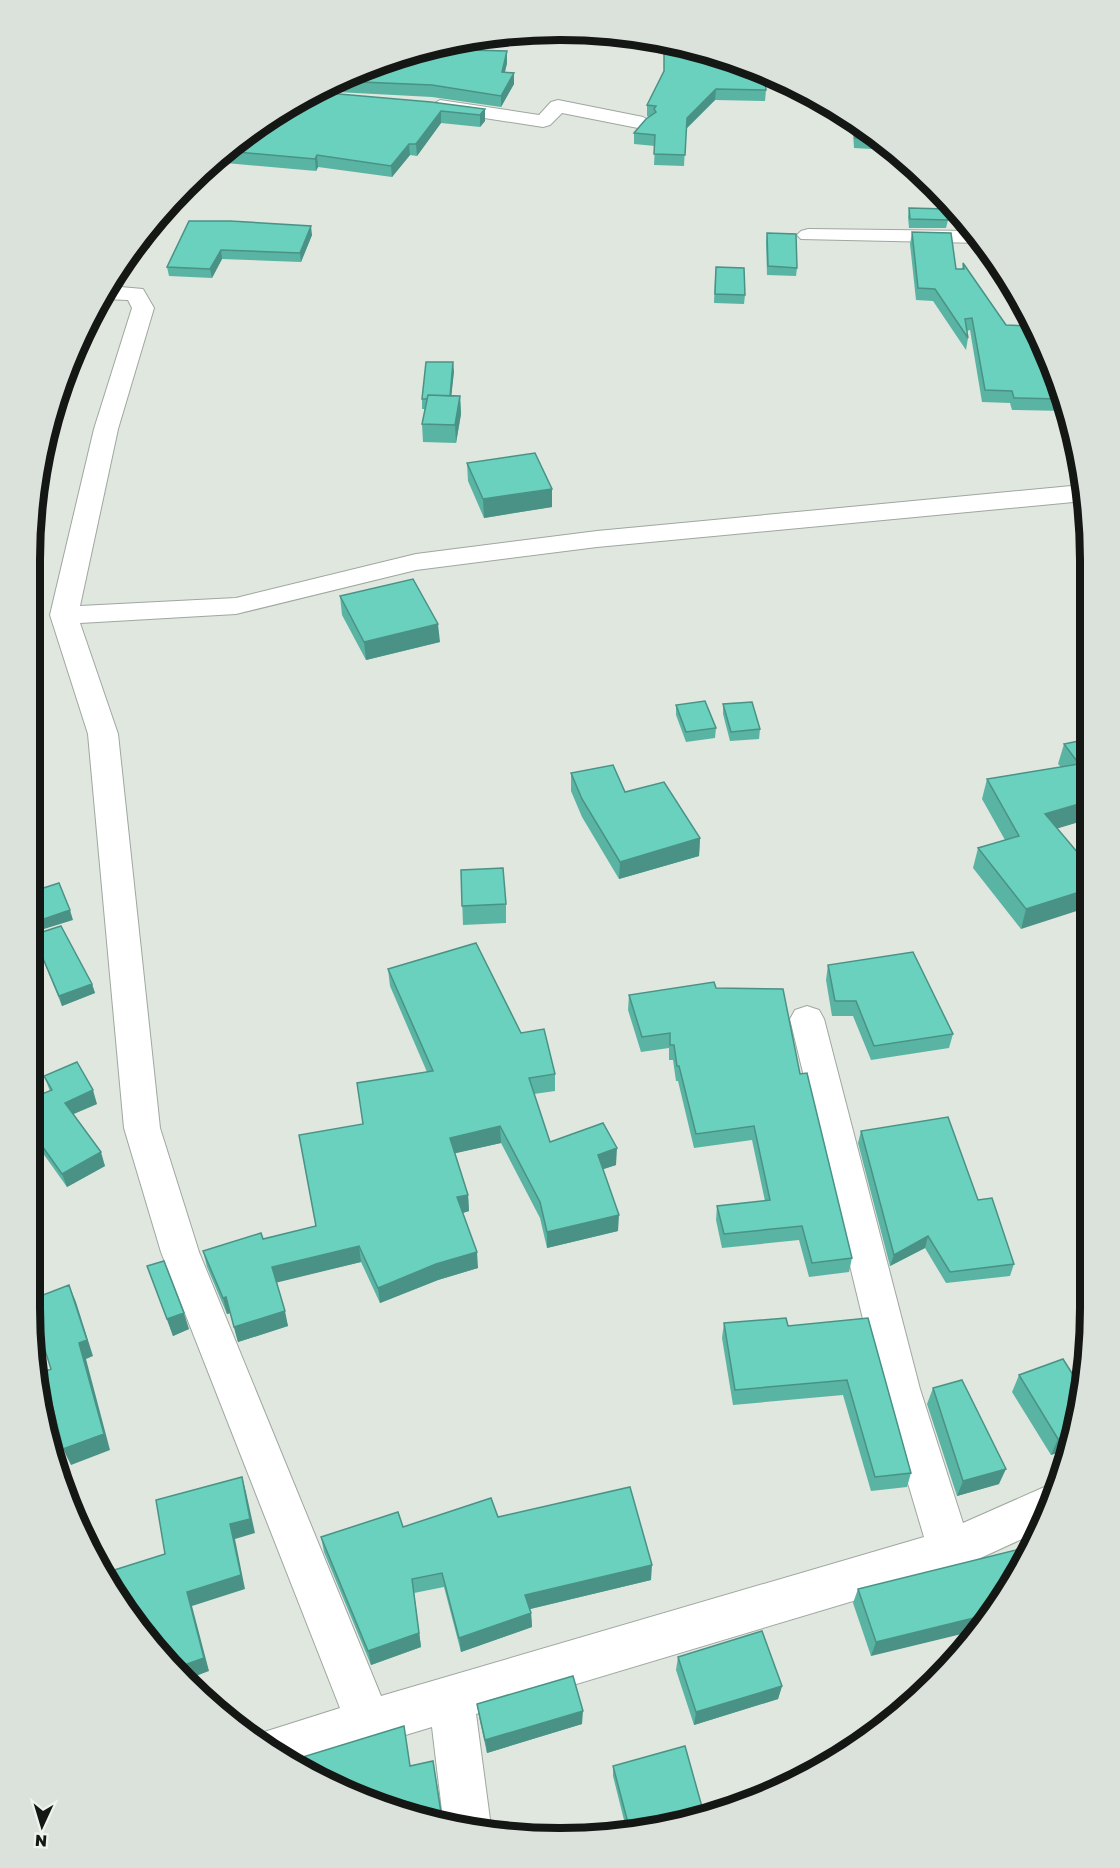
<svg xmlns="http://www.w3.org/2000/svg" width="1120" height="1868" viewBox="0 0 1120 1868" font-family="'Golos Text',sans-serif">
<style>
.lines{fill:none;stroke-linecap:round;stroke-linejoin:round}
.street-casing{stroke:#9fa7a0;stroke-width:2}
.street{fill:#fff;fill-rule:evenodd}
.wall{fill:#5ab4a3}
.shaded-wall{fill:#4a9285}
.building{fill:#69d1be;stroke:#4a9285;stroke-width:1.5}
.rim{fill:none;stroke:#141714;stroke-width:8}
</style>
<rect width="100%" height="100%" fill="#dfe7df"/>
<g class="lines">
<defs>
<path id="street" d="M440,100L539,115L551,102L558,100L643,117L653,123L643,129L562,113L550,125L543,127L433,110L430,106Z
M808,229L973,231L982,243L801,239L797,235L801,231Z
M109,286L143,289L154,308L118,429L80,606L236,598L416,554L597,531L1082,485L1084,501L597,547L416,570L236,614L80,623L118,734L160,1128L199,1252L381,1696L924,1537L880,1389L790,1019L795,1010L807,1006L819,1010L824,1019L920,1389L963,1523L1049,1485L1057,1488L1035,1533L950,1572L476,1714L491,1827L443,1819L432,1727L306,1765L259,1740L261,1733L340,1708L161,1252L124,1128L88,734L50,615L94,429L132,308L128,300L103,299Z"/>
</defs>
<use href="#street" class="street-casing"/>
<use href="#street" class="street"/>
</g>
<path class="wall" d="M696,56L722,59L766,90L765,101L715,100L686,129L684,166L654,165L655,146L634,144V133L649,117L647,116V105Z
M507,63L505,72L514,84L501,107L432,97L318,91L353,72Z
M485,109V121L480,127L441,123L417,156L410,155L392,177L318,167L316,171L214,162L266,119Z
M852,118L855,120L889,150L854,148Z
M186,185L149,248H134Z
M909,208L948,220L946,228H909L908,217Z
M189,221L312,235L301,262L222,259L212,278L169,276L167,267Z
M912,232L956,269H962L963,263L1006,325L1032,326L1067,411L1012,410L1010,403L982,402L970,330L967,331L968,338L966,350L933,301L916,300L910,244Z
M767,233L797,268L796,276L767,275L766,242Z
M715,276L745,295L744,304L714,303Z
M454,371L451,396H460L461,414L456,443L423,442L422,424L425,409H422V399Z
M467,463L552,507L484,518L468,481Z
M340,596L440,642L366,660L342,615Z
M723,704L760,729L759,739L730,741L723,714Z
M676,705L716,728L715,738L686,742L676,715Z
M1089,739V819L1057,828L1021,929L973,868L978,848L1005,840L982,799L987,779L1061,767L1058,764L1064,744Z
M571,773L700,838L699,856L619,879L582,817L571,791Z
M461,870L506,904V923L463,925Z
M33,935L92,984L95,993L62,1006Z
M828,965L953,1034L949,1048L871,1060L853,1016H832L826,980Z
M388,969L521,1033L555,1074V1091L534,1094L550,1142L616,1165L603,1169L618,1231L547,1248L540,1218L501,1143L455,1153L468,1195L469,1211L463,1213L478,1268L438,1280L380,1303L361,1262L276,1282L288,1326L238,1342L230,1313L227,1314L207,1267L203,1251L263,1239L316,1226L363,1124L427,1072L390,986Z
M716,988L800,1074L852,1258L849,1272L809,1277L799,1240L722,1248L716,1220L717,1206L765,1201L752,1140L694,1148L678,1081H676L673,1060H669V1048L641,1052L628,1010L629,995Z
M44,1076L97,1104L73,1114L105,1166L67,1187L30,1135V1099L50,1091Z
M861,1131L978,1200L1014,1264L1010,1276L946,1283L925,1248L890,1266L858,1143Z
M147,1266L189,1329L173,1336Z
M868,1318L911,1473L907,1487L871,1491L843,1395L733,1405L722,1338L724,1323L788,1326Z
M1019,1375L1068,1449L1051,1455L1012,1392Z
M933,1388L999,1484L957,1496L927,1404Z
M498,1517L651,1580L530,1609L531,1613L532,1627L461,1652L444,1587L414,1593L421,1647L371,1665L324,1552L321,1537Z
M1028,1547L871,1656L853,1603L858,1589Z
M678,1657L782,1686L778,1699L694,1725L676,1670Z
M477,1704L582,1724L487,1753L479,1717Z
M406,1737L410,1766L433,1761L443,1819L390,1810L303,1757Z
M613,1766L704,1814L625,1824L613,1776Z"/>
<path class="shaded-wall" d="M507,51V63L502,83V72Z
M514,73V84L501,107V96Z
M716,89L715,100L686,129L687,118Z
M485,109V121L480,127V115Z
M441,111V123L417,156L416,144Z
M409,144L410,155L392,177L391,166Z
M317,155L318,167L316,171L315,159Z
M186,185L149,248L147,236L155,222Z
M311,226L312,235L301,262L300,253Z
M221,250L222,259L212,278L210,269Z
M453,362L454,371L450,409L449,400Z
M460,396L461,414L456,443L455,425Z
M552,489V507L484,518L483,499Z
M438,624L440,642L366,660L364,642Z
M1089,801V819L1039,834L1045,814Z
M700,838L699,856L619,879L620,862Z
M1089,889V907L1021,929L1026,909Z
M70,910L73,920L44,929L41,920Z
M92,984L95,993L62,1006L59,996Z
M93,1090L97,1104L69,1116L65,1103Z
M500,1126L501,1143L452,1154L450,1138Z
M617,1148L616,1165L598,1171V1155Z
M101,1152L105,1166L67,1187L62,1174Z
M468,1195L469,1211L459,1214L457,1197Z
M619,1215L618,1231L547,1248V1232Z
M928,1236L925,1248L890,1266L894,1255Z
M359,1246L361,1262L275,1283L272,1267Z
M477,1252L478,1268L438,1280L380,1303L378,1288L436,1264Z
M69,1285L76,1302L93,1356L86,1359L110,1450L71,1465L63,1449L79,1343Z
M226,1297L230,1313L227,1314L223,1298Z
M285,1311L288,1326L238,1342L234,1327Z
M184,1313L189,1329L173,1336L167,1319Z
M1071,1435L1068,1449L1051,1455L1058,1439Z
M1006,1469L999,1484L957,1496L963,1481Z
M242,1477L246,1492L255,1533L235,1539L245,1589L192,1606L209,1671L188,1679L176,1668L187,1592L230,1524Z
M652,1565L651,1580L526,1610L525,1595Z
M414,1593L421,1647L371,1665L368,1651Z
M531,1613L532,1627L461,1652L459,1638Z
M990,1614L974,1631L871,1656L876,1642Z
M782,1686L778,1699L694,1725L696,1712Z
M583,1711L582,1724L487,1753L485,1740Z"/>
<path class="building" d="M664,40L693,49L696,56L712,55L722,58V59H726L764,71L766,90L716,89L687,118L685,155L654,154L655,135L634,133L646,119L656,112L654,109L656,106L647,105L664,71Z
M429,49L507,51L502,72L514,73L501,96L432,85L338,81L353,72L356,73L357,70Z
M316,92L431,102L485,109L480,115L441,111L416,144H409L391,166L317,155L315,159L227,151L266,119Z
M854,119L855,120L877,139L855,138Z
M909,208L946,209L948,220L910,219Z
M189,221H230L311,226L300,253L221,250L210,269L167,267Z
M155,222L147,236H143Z
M912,232L951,233L956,269H964L963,263L1006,325L1032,326L1062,399L1014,398L1012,391L985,390L972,318L965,319L968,338L935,289L918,288Z
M767,233L796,234L797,268L768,266Z
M716,267L744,268L745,295L715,294Z
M426,362H453L450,396L428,395L427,399H422Z
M428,395L460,396L455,425L422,424Z
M535,453L552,489L483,499L467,463Z
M413,579L438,624L364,642L340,596Z
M705,701L716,728L686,732L676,705Z
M752,702L760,729L731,732L723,704Z
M1089,739V801L1045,814L1089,866V889L1026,909L978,848L1019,836L987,779L1079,764L1064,744Z
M613,765L625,792L664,782L700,838L620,862L582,799L571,773Z
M503,868L506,904L462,906L461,870Z
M59,883L70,910L41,920L31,892Z
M61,926L92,984L59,996L33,935Z
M476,943L521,1033L544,1029L555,1074L529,1078L550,1142L603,1123L617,1148L598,1155L619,1215L547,1232L540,1202L500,1126L450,1138L468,1195L457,1197L477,1252L436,1264L378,1288L359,1246L272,1267L285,1311L234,1327L226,1297L223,1298L203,1251L261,1233L263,1239L316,1226L299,1135L363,1124L357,1083L433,1071L388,969Z
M913,952L953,1034L874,1046L856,1001H835L828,965Z
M714,982L716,988L783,989L800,1074L807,1073L852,1258L812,1263L802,1226L724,1234L717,1206L770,1200L754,1126L696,1134L679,1066H677L674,1045H670V1033L642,1037L629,995Z
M77,1062L93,1090L65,1103L101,1152L62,1174L30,1129V1099L52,1090L44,1076Z
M948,1117L978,1200L992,1198L1014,1264L950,1272L928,1236L894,1255L861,1131Z
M164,1261L184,1313L167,1319L147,1266Z
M69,1285L87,1340L79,1343L104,1434L63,1449L44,1372L51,1369L30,1303V1300Z
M786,1318L788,1326L868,1318L911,1473L875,1477L847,1380L735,1390L724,1323Z
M1063,1359L1080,1386L1071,1435L1058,1439L1019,1375Z
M962,1380L1006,1469L963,1481L933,1388Z
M242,1477L250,1519L230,1524L241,1575L187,1592L204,1658L176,1668L139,1630L108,1572L165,1554L156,1500Z
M630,1487L652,1565L525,1595L531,1613L459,1638L442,1573L412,1579L419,1633L368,1651L321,1537L398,1512L403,1527L491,1498L498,1517Z
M1028,1547L1000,1603L990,1614L876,1642L858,1589Z
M762,1631L782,1686L696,1712L678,1657Z
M573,1676L583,1711L485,1740L477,1704Z
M404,1726L410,1766L433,1761L441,1813L425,1816L390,1810L287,1755L295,1753L303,1757Z
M685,1746L704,1814L560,1838L550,1836L628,1823L613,1766Z"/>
<path d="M0 0H1120V1868H0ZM560 40H560A520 520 0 0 1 1080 560V1308A520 520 0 0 1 560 1828H560A520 520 0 0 1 40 1308V560A520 520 0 0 1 560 40Z" fill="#dbe2dc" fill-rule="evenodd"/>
<path class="rim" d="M560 40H560A520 520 0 0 1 1080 560V1308A520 520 0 0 1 560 1828H560A520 520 0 0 1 40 1308V560A520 520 0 0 1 560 40Z"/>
<g transform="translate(42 1826) rotate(184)" stroke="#ecf4ed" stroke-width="4.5" paint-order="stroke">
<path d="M0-4.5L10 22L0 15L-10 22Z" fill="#141714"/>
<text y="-9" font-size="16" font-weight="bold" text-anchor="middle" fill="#141714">N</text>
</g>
</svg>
